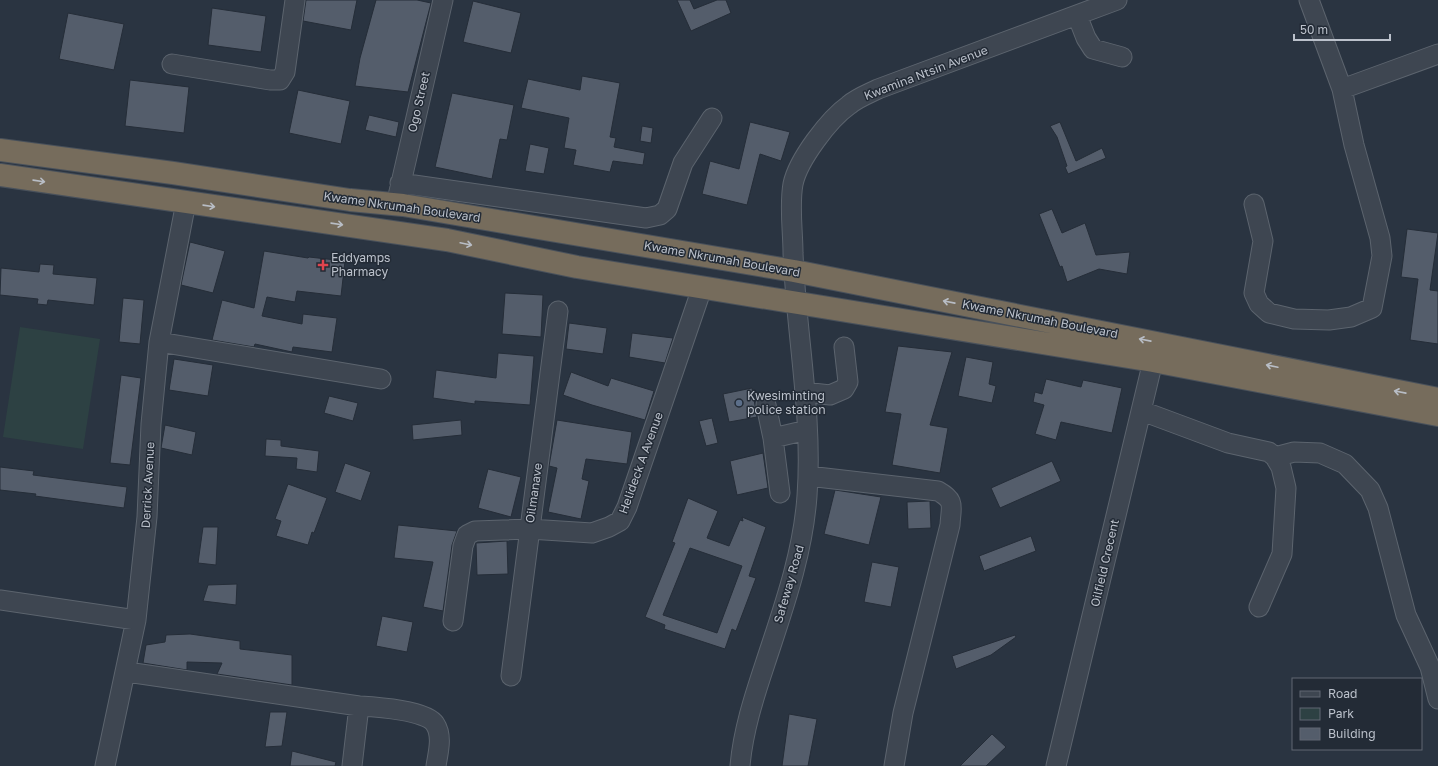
<svg xmlns="http://www.w3.org/2000/svg" width="1438" height="766" viewBox="0 0 1438 766" font-family="'Golos Text',sans-serif">
<style>
.green{fill:#2d4143}
.building{fill:#545d6b;stroke:#252d38;fill-rule:evenodd}
.lines{fill:none;stroke-linecap:round;stroke-linejoin:round}
.minor-casing{stroke:#5c646e;stroke-width:21}
.highway-casing{stroke:#49515b;stroke-width:24}
.minor{stroke:#3e4651;stroke-width:19}
.highway{stroke:#766c5c;stroke-width:22}
.oneway{stroke:#b8bdc5}
.health-dot{fill:#e0444e;stroke:#232b36;stroke-width:1.5}
.service-dot{fill:#5c6f8a;stroke:#232b36;stroke-width:1.5}
.labels{text-anchor:middle;stroke-width:3;stroke-linejoin:round;paint-order:stroke}
.street-label{font-size:12px;fill:#bbc1cb;stroke:#232b36}
.poi-label{font-size:12px;fill:#bbc1cb;stroke:#232b36;text-anchor:start}
</style>
<rect width="100%" height="100%" fill="#2a3441"/>
<path class="green" d="M20,327L100,339L83,449L3,437Z"/>
<path class="building" d="M306,0H357L351,30L303,21Z
M376,0H417L431,3L408,92L355,86L360,58Z
M677,0H690L694,9L717,0H726L731,13L691,31Z
M473,1L521,13L511,53L463,42Z
M212,8L266,16L261,52L208,45Z
M68,13L124,24L114,70L59,59Z
M582,76L620,83L610,137L616,138L614,147L645,153L643,165L613,161L610,172L573,165L576,150L564,148L569,118L521,108L528,79L580,90Z
M130,80L189,87L184,133L125,126Z
M298,90L350,101L341,144L289,133Z
M452,93L514,105L507,140L500,139L492,179L435,167Z
M369,115L399,122L396,137L365,130Z
M750,122L790,132L781,161L760,154L747,205L702,194L710,161L739,169Z
M1060,122L1076,161L1102,148L1106,158L1068,174L1065,167L1067,166L1057,137L1050,126Z
M642,126L653,128L651,143L640,141Z
M530,144L549,148L544,174L525,171Z
M1052,209L1062,233L1085,223L1096,255L1130,252L1127,274L1099,269L1067,282L1062,266L1060,267L1039,214Z
M1407,229L1438,233L1430,290L1438,291V344L1410,340L1418,279L1401,277Z
M190,242L225,251L213,293L181,285Z
M264,251L308,258L309,257L345,261L341,296L297,291L295,302L267,297L262,316L302,324L303,314L337,318L332,352L293,347L292,352L255,344L254,347L212,340L222,300L254,308Z
M40,264L54,265L53,274L97,278L94,305L48,300L47,305L37,304L38,299L0,295L1,268L39,272Z
M505,293L543,295L541,337L502,334Z
M123,298L144,300L140,344L119,342Z
M569,323L607,328L603,354L566,349Z
M632,333L673,338L665,363L629,357Z
M898,346L952,352L930,425L948,428L940,473L892,465L901,414L885,412Z
M498,353L534,356L530,405L475,401V404L433,398L436,370L496,378Z
M966,357L993,362L989,384L996,386L992,403L958,396Z
M174,359L213,365L208,396L169,390Z
M571,372L608,386L611,378L654,391L645,420L592,405L563,395Z
M121,375L141,378L130,465L110,463Z
M1046,379L1081,387L1083,380L1122,388L1112,433L1061,422L1056,440L1035,434L1044,405L1033,402L1035,392L1042,394Z
M752,388L757,417L729,422L723,394Z
M329,396L358,403L353,421L324,413Z
M712,418L718,443L706,446L699,421Z
M461,420L462,435L413,440L412,425Z
M557,420L632,432L627,464L586,459L582,479L589,481L581,519L548,512L557,468L549,466Z
M165,425L196,432L192,455L161,448Z
M266,439L281,440V446L319,451L317,472L296,469L297,458L265,456Z
M763,453L768,488L737,495L730,461Z
M1052,461L1061,481L1000,508L991,488Z
M345,463L371,472L361,501L335,492Z
M0,467L34,471L33,475L127,487L124,508L35,496L36,494L0,490Z
M488,469L521,477L511,517L478,508Z
M288,484L327,498L314,533L312,532L308,545L276,536L281,521L275,519Z
M835,490L881,497L869,545L824,534Z
M688,498L718,511L707,538L729,546L740,520L743,521L742,517L766,527L749,576L756,578L736,631L732,629L725,649L664,629L665,625L645,617L675,543L672,542ZM690,548L742,566L717,633L663,615Z
M930,501L931,528L908,529L907,502Z
M398,525L457,531L452,545L443,611L423,607L433,562L394,558Z
M203,527H218L216,565L198,563Z
M1031,536L1036,551L984,571L979,556Z
M507,541L508,574L477,575L476,543Z
M872,562L899,567L891,607L864,602Z
M237,584L236,605L203,601L208,585Z
M382,616L413,622L407,652L376,646Z
M190,634L240,641V649L292,655V685L217,674L222,663L187,662V670L143,663L146,645L165,642L166,635Z
M1015,635L1016,637L991,655L956,669L952,656Z
M270,712H287L282,746L265,747Z
M789,714L817,719L808,766H782Z
M992,734L1006,747L986,766H960Z
M292,751L336,762L335,766H290Z"/>
<g class="lines">
<defs>
<path id="minor" d="M1077,15L1086,38L1093,49L1122,57
M172,64L270,80H280L285,72L295,0
M1342,89L1438,54
M400,183L646,218L660,215L667,209L683,163L712,118
M398,196L443,0
M1254,204L1263,241L1254,293L1259,304L1269,313L1294,319L1329,320L1351,317L1372,308L1382,256L1380,238L1354,145L1342,89L1309,0
M159,342L381,379
M804,392L830,395L844,389L848,382L844,347
M766,405L773,438L807,430
M1142,411L1228,443L1269,452L1275,457L1281,467L1286,488L1282,554L1259,607
M773,438L780,493
M1275,457L1294,452L1320,453L1345,464L1370,490L1378,508L1406,615L1430,667L1438,699
M808,476L938,491C956,501 951,506 950,525L903,713L894,766
M0,600L136,620
M453,621L463,546L467,535L475,531L529,529L592,533L609,527L620,521L627,507L702,288
M127,672L359,706C375,707 427,710 435,724C443,736 438,753 436,766
M511,676L558,311
M105,766L136,620L147,517L151,424L159,342L186,202
M352,766L359,706
M740,766C743,731 754,697 765,664C783,609 803,554 807,496C813,415 796,333 793,253C793,231 789,206 793,184C798,160 829,119 849,105C857,98 868,94 878,89L1117,0
M1056,766L1153,361"/>
<path id="highway" d="M0,150L173,173L350,200L403,205L794,271L1438,399
M0,175L447,240L577,267L1153,361L1438,415"/>
</defs>
<use href="#minor" class="minor-casing"/>
<use href="#highway" class="highway-casing"/>
<use href="#minor" class="minor"/>
<use href="#highway" class="highway"/>
</g>
<defs><path id="oneway-shaft" d="M-6 0H5M1.5-3L5.5 0L1.5 3" fill="none" stroke-width="1.6" stroke-linecap="round" stroke-linejoin="round"/></defs>
<g class="oneway">
<use href="#oneway-shaft" transform="translate(39 181) rotate(8)"/>
<use href="#oneway-shaft" transform="translate(209 206) rotate(8)"/>
<use href="#oneway-shaft" transform="translate(337 224) rotate(8)"/>
<use href="#oneway-shaft" transform="translate(466 244) rotate(12)"/>
<use href="#oneway-shaft" transform="translate(949 302) rotate(-169)"/>
<use href="#oneway-shaft" transform="translate(1145 340) rotate(-169)"/>
<use href="#oneway-shaft" transform="translate(1272 366) rotate(-168)"/>
<use href="#oneway-shaft" transform="translate(1400 392) rotate(-169)"/>
</g>
<path class="health-dot" d="M321 259h4v4h4v4h-4v4h-4v-4h-4v-4h4z"/>
<circle class="service-dot" cx="739" cy="403" r="4"/>
<g class="labels">
<g class="street-label">
<text transform="translate(926 73) rotate(-21)" y="4">Kwamina Ntsin Avenue</text>
<text transform="translate(419 102) rotate(-77)" y="4">Ogo Street</text>
<text transform="translate(402 207) rotate(8)" y="4">Kwame Nkrumah Boulevard</text>
<text transform="translate(722 259) rotate(10)" y="4">Kwame Nkrumah Boulevard</text>
<text transform="translate(1040 319) rotate(11)" y="4">Kwame Nkrumah Boulevard</text>
<text transform="translate(641 463) rotate(-70)" y="4">Helideck A Avenue</text>
<text transform="translate(148 485) rotate(-87)" y="4">Derrick Avenue</text>
<text transform="translate(534 493) rotate(-82)" y="4">Oilmanave</text>
<text transform="translate(1105 563) rotate(-77)" y="4">Oilfield Crecent</text>
<text transform="translate(789 584) rotate(-74)" y="4">Safeway Road</text>
</g>
<g class="poi-label">
<text x="331" y="262">Eddyamps<tspan x="331" dy="14">Pharmacy</tspan></text>
<text x="747" y="400">Kwesiminting<tspan x="747" dy="14">police station</tspan></text>
</g>
</g>
<rect x="1292" y="678" width="130" height="72" fill="#232b36" stroke="#606772"/>
<rect x="1300" y="691" width="20" height="6" fill="#3e4651" stroke="#606772"/>
<text x="1328" y="698" font-size="12" fill="#bbc1cb">Road</text>
<rect x="1300" y="708" width="20" height="12" fill="#2d4143" stroke="#606772"/>
<text x="1328" y="718" font-size="12" fill="#bbc1cb">Park</text>
<rect x="1300" y="728" width="20" height="12" fill="#545d6b" stroke="#606772"/>
<text x="1328" y="738" font-size="12" fill="#bbc1cb">Building</text>
<path d="M1294 34v6h96v-6" fill="none" stroke="#bbc1cb" stroke-width="2"/>
<text x="1300" y="34" font-size="12" fill="#bbc1cb" stroke="#232b36" stroke-width="3" paint-order="stroke">50 m</text>
</svg>
